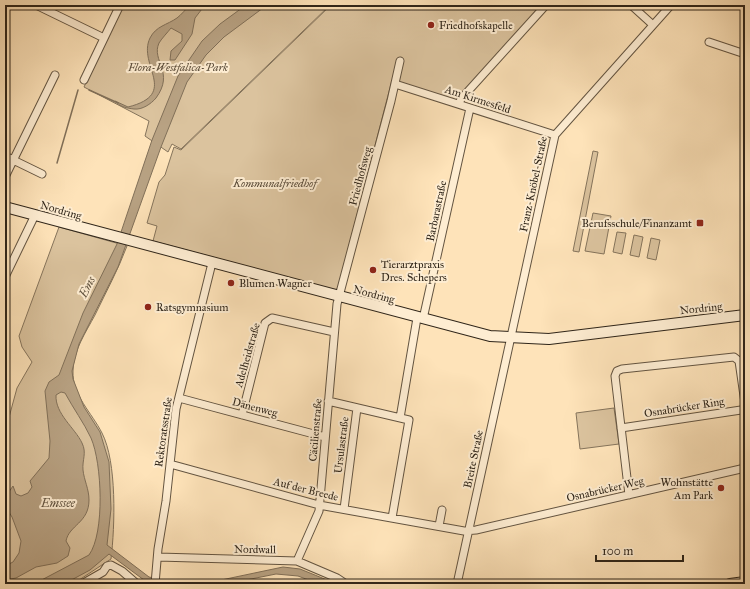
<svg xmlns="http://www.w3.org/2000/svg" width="750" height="589" viewBox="0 0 750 589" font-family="'IM FELL Great Primer',serif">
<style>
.green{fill:#dbc39e;stroke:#85745c}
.water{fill:#b8a283;stroke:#817059}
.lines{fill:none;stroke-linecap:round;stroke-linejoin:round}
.stream{stroke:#817059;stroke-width:1.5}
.street-casing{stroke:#635441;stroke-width:9}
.secondary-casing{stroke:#2f2519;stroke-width:12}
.street{stroke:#feedd2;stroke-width:7}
.secondary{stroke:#feedd2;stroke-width:10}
.poi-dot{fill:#8f2418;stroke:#feedd2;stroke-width:1.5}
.labels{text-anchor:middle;stroke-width:4;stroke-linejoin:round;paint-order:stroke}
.poi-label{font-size:11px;fill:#2f2519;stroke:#feedd2;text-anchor:start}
.park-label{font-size:11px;font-style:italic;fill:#5a4c3a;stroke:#feedd2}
.street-label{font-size:11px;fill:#2f2519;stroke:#feedd2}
.water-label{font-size:12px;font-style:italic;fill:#5f513e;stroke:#feedd2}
</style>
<rect width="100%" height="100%" fill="#fee3b9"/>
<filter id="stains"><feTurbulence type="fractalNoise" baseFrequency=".005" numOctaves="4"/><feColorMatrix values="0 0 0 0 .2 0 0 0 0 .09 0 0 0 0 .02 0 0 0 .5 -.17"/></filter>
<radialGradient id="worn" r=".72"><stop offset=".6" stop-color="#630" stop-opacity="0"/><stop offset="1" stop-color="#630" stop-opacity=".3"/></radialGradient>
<path class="green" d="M123,5H330L181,149L172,144L168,152L145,136L149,121L84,87Z
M331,5H541L457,101L392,80L338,288L335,290L153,241L157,226L147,223L159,182L165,175L174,147L181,150Z
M593,151L598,152L579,252L573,251Z
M593,213L611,216L604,254L585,251Z
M59,227L127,246C118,270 106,292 95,315C86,332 73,351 73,371C72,395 92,413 102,433C117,462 115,526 111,559L73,584H5V432L17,388L32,362L22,347L19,336Z
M617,232L626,233L622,254L613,252Z
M634,235L643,237L639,257L630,255Z
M651,238L660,240L656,260L647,258Z
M614,408L619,444L580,449L576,413Z"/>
<path class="water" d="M190,5H205L195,18L192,34L175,60H170L171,51L182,41V34L171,28C168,32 162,38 159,43C151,61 175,72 156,98C151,104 142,110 134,109C126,108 121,107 115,101L128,107C180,94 137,65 150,38C156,26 167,25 177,18C181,15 186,9 190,5Z
M246,5H267L224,37L206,55L187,82L161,147L118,267L79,344L72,371L73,379L84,407L100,432L109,462L111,509L107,545L149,577L163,580L207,583L283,567L300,569L337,584H319L298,576L276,574L226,584H153L148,583L109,554L90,570L64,584H34L89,555C105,533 102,463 91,438C84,423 73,408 65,393L61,392L56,395C55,414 75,428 82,443C87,453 82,460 83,470C84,480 89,489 89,500C89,523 69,525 66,541L70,548L68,556L57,563L36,567L16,578L5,580V566L13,562L19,553L21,541L12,517L5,506L6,496L13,486L16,494L21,496L28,493L32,487L30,481L49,458L50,441L45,391L49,382L59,375L83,313L117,244L152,140L178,76L202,41L220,24Z"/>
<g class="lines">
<path class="stream" d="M89,90L118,103
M57,163L78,90"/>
<defs>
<path id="street" d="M36,5L104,38
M631,5L653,25
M709,42L745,54
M84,80L120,5
M395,84L555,135
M459,104L461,99L546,5
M5,156L42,174
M5,177L55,75
M5,277L35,215
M423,319L470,108
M179,398L325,437
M328,401L409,420L392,518
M242,415L265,323L272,318L334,332
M400,418L417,318
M621,428L741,410L744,408L745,403L739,361L734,357L622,369L617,371L615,376L629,495
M170,464L319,505L464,531L476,530L745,468
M344,509L357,408
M439,526L442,510
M158,557L297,561L337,578L346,584
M297,561L319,511L337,304L391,101L400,61
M82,584L103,572L107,566L111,565L122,571L137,584
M155,584L158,549L166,501L176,409L212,263
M457,584L555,135L671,5"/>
<path id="secondary" d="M5,207L490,336L549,339L745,315
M730,584L745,582"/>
</defs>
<use href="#street" class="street-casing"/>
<use href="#secondary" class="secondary-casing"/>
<use href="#street" class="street"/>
<use href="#secondary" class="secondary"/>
</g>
<g class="poi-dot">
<circle cx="431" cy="25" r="4"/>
<rect x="696" y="219" width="8" height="8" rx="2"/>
<circle cx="373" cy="270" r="4"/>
<circle cx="231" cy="283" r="4"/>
<circle cx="148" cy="307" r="4"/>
<circle cx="721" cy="488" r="4"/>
</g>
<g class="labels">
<g class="poi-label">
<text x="439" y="29">Friedhofskapelle</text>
<text x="692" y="227" text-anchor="end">Berufsschule/Finanzamt</text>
<text x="381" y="268">Tierarztpraxis<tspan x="381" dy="13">Dres. Schepers</tspan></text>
<text x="239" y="287">Blumen Wagner</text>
<text x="156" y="311">Ratsgymnasium</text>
<text x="713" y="486" text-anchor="end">Wohnstätte<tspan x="713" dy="13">Am Park</tspan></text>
</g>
<g class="park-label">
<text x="178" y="71">Flora-Westfalica-Park</text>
<text x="275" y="187">Kommunalfriedhof</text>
</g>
<g class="street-label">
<text transform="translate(478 99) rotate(18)" y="4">Am Kirmesfeld</text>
<text transform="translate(360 176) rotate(-75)" y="4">Friedhofsweg</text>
<text transform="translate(533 184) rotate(-78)" y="4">Franz-Knöbel-Straße</text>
<text transform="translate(61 210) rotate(16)" y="4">Nordring</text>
<text transform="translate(436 211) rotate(-78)" y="4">Barbarastraße</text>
<text transform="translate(374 294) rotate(15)" y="4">Nordring</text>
<text transform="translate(701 308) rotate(-6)" y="4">Nordring</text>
<text transform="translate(247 355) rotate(-74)" y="4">Adelheidstraße</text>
<text transform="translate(255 407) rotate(15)" y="4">Dänenweg</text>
<text transform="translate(684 407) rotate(-9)" y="4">Osnabrücker Ring</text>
<text transform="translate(315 430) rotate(-85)" y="4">Cäcilienstraße</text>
<text transform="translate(163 432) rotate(-82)" y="4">Rektoratsstraße</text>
<text transform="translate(341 445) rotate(-83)" y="4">Ursulastraße</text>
<text transform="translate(473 459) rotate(-78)" y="4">Breite Straße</text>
<text transform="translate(306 489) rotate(14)" y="4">Auf der Breede</text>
<text transform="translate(605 489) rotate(-13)" y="4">Osnabrücker Weg</text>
<text transform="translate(255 549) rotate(1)" y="4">Nordwall</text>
</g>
<g class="water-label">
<text transform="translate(87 287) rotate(-63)" y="4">Ems</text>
<text x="58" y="507">Emssee</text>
</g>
</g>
<rect width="750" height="589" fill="none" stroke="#fee3b9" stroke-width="20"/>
<rect x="6" y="6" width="738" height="577" fill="none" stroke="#2f2519" stroke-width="2"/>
<rect x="10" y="10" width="730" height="569" fill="none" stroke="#2f2519"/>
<path d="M596 555v6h87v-6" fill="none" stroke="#2f2519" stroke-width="2"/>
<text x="602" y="555" font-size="12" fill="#2f2519" stroke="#feedd2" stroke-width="3" paint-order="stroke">100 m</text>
<rect width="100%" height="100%" filter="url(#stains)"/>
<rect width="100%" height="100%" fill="url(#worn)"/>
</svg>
